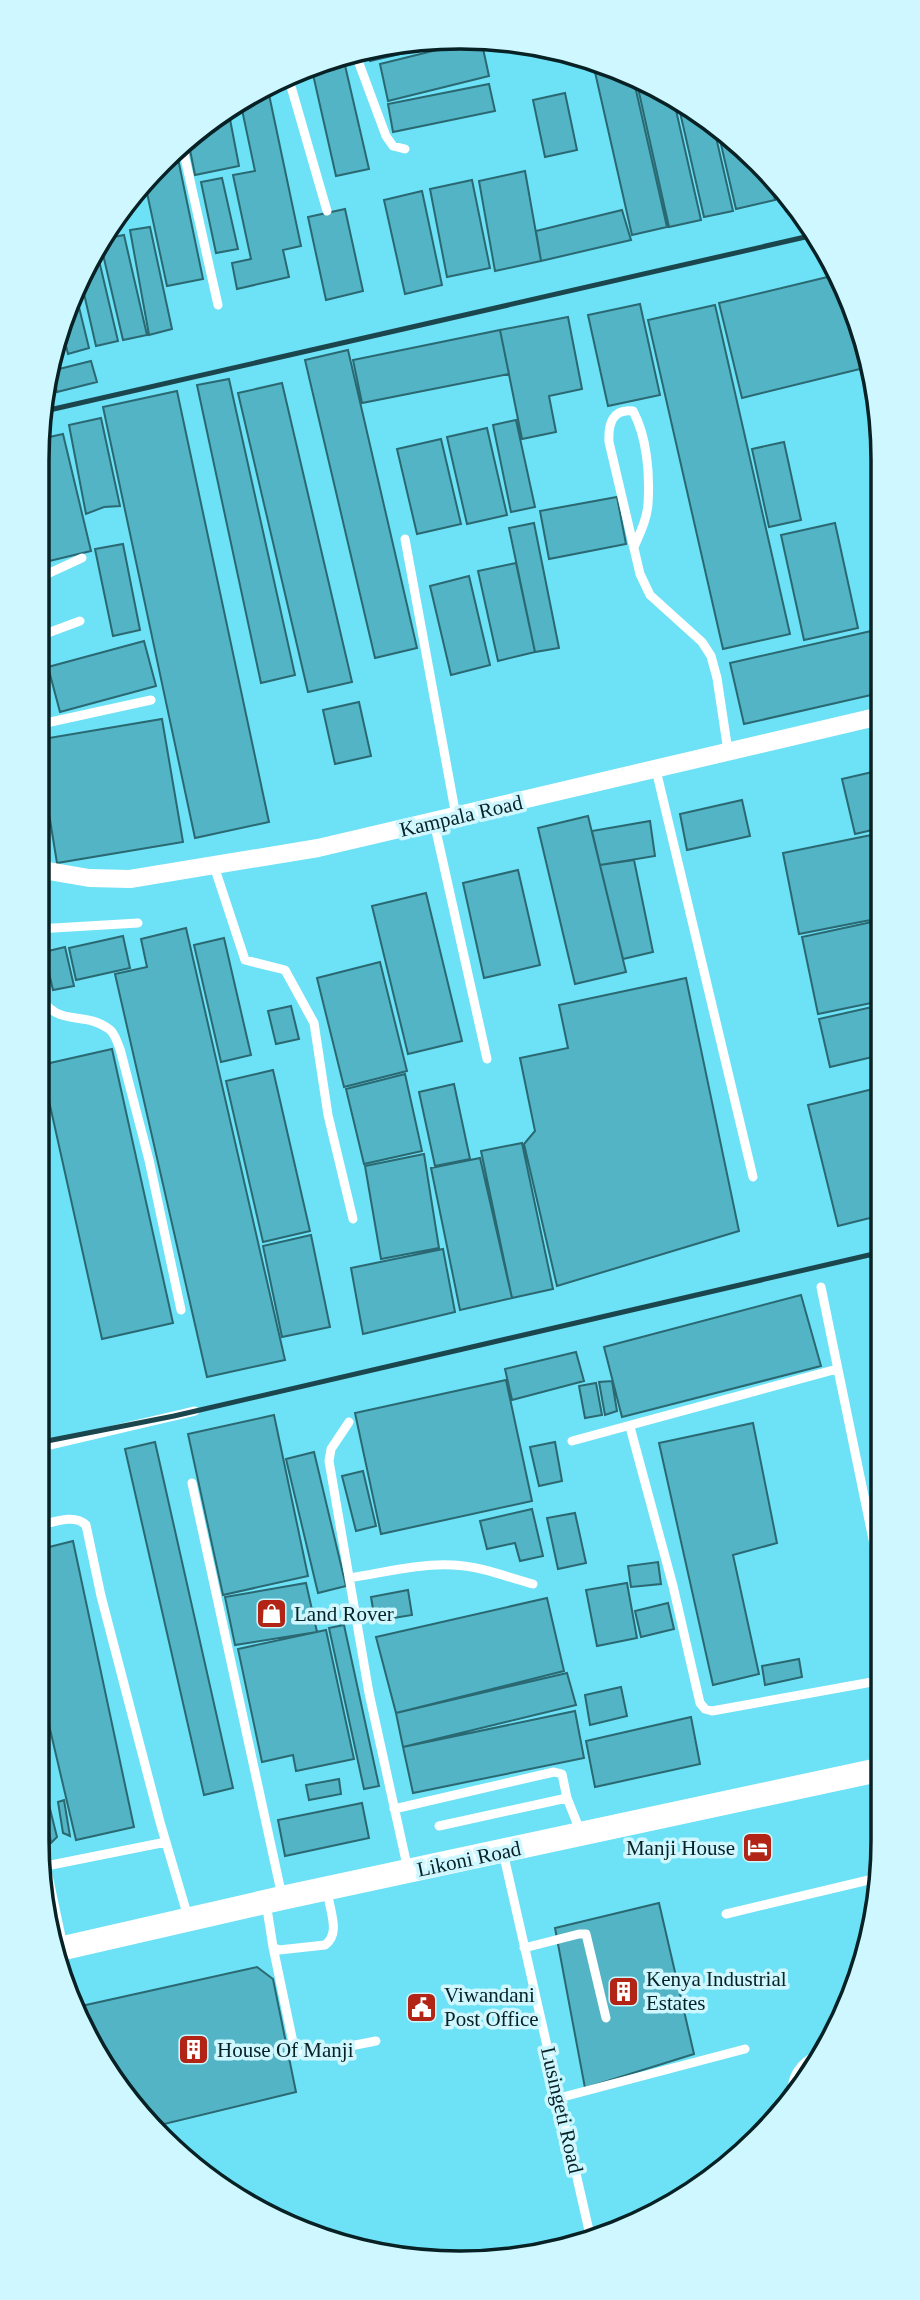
<svg xmlns="http://www.w3.org/2000/svg" width="920" height="2300" viewBox="0 0 920 2300" font-family="'Times New Roman',serif">
<style>
.building{fill:#52b4c5;stroke:#2a6872;stroke-width:2}
.lines{fill:none;stroke-linecap:round;stroke-linejoin:round}
.lane{stroke:#fff;stroke-width:9}
.street{stroke:#fff;stroke-width:18}
.secondary{stroke:#fff;stroke-width:24}
.rail{stroke:#1b464d;stroke-width:5}
.labels{text-anchor:middle;stroke-width:7;stroke-linejoin:round;paint-order:stroke}
.street-label{font-size:21px;fill:#072125;stroke:#cef7ff}
.poi-label{font-size:21px;fill:#072125;stroke:#cef7ff;text-anchor:start}
.rim{fill:none;stroke:#072125;stroke-width:3.5}
</style>
<rect width="100%" height="100%" fill="#6de1f5"/>
<path class="building" d="M432,38L456,41L370,61L368,55Z
M469,42L482,44L489,76L388,101L380,64Z
M592,59L633,77L667,227L632,235Z
M344,61L369,169L336,176L312,70Z
M636,79L673,97L701,220L669,227Z
M489,84L495,111L393,132L388,104Z
M267,85L301,246L283,250L289,277L237,289L232,263L251,259L233,175L255,171L241,105Z
M565,93L577,150L545,157L533,100Z
M677,99L695,108L713,124L733,211L704,217Z
M229,114L239,166L195,175L189,145Z
M717,127L768,172L775,200L736,209Z
M177,154L203,279L167,286L144,179Z
M525,171L541,261L495,271L479,181Z
M222,178L238,249L216,253L201,182Z
M472,180L490,268L447,277L430,189Z
M779,183L797,208L786,211Z
M422,191L442,285L405,294L384,200Z
M345,209L363,291L326,300L308,217Z
M622,210L631,240L541,261L536,231Z
M150,227L172,329L149,335L130,230Z
M124,235L147,335L123,340L102,250L109,238Z
M98,256L118,341L96,346L82,285Z
M840,274L868,367L742,398L719,303Z
M76,295L89,348L68,354L60,322Z
M640,304L660,395L608,406L588,315Z
M715,305L790,634L723,649L648,320Z
M568,317L582,389L549,396L556,432L522,439L500,330Z
M500,330L509,374L362,403L353,360Z
M348,350L417,648L375,658L305,360Z
M91,361L97,382L57,392L51,371Z
M229,379L295,675L261,683L197,385Z
M282,383L352,682L308,692L238,393Z
M177,391L269,822L195,838L103,407Z
M101,418L120,506L104,507L86,514L69,425Z
M516,420L535,507L511,512L493,425Z
M487,428L507,515L467,524L447,437Z
M63,434L91,551L37,564V460L40,439Z
M441,439L461,524L417,534L397,449Z
M784,442L801,520L769,527L752,449Z
M617,497L626,544L549,559L540,511Z
M534,523L559,648L535,652L509,528Z
M835,523L858,628L804,640L781,535Z
M123,544L140,630L113,636L95,549Z
M516,563L535,652L498,661L478,571Z
M469,576L490,665L451,675L430,586Z
M880,629V693L744,724L730,663Z
M144,641L156,686L60,712L48,667Z
M359,702L371,756L335,764L323,710Z
M162,719L183,842L57,863L37,740Z
M881,770V828L855,834L842,779Z
M742,800L750,836L687,850L680,814Z
M588,816L626,972L575,984L538,828Z
M650,821L655,856L600,865L592,831Z
M881,833V918L799,934L783,853Z
M634,860L653,952L623,959L600,865Z
M518,870L540,965L484,978L463,883Z
M426,893L462,1041L408,1054L372,906Z
M881,920V1001L818,1014L802,937Z
M186,928L285,1360L207,1377L115,974L147,967L141,939Z
M123,936L130,968L76,980L69,948Z
M224,938L251,1055L221,1062L194,945Z
M65,947L74,986L53,990L44,952Z
M380,962L407,1071L344,1087L317,978Z
M686,978L739,1231L557,1286L524,1144L535,1131L520,1058L568,1048L559,1005Z
M881,1005V1055L830,1067L819,1019Z
M291,1006L299,1039L276,1044L268,1011Z
M112,1049L173,1323L102,1339L41,1065Z
M273,1070L310,1231L263,1242L226,1081Z
M405,1074L422,1151L364,1164L346,1089Z
M454,1084L470,1159L435,1166L419,1092Z
M881,1087L882,1215L838,1226L808,1105Z
M522,1143L553,1289L512,1298L481,1151Z
M424,1154L439,1248L381,1259L365,1166Z
M480,1158L512,1298L460,1310L431,1168Z
M311,1235L330,1327L282,1337L263,1246Z
M443,1249L455,1312L363,1334L351,1268Z
M801,1295L821,1366L622,1417L604,1347Z
M576,1352L584,1381L512,1400L505,1369Z
M506,1380L532,1501L381,1534L355,1413Z
M612,1381L617,1411L605,1415L599,1382Z
M596,1383L602,1415L585,1418L579,1386Z
M274,1415L308,1576L223,1595L188,1434Z
M753,1423L777,1543L733,1555L759,1674L713,1685L659,1443Z
M155,1442L233,1788L204,1795L125,1449Z
M555,1442L562,1481L539,1486L530,1447Z
M314,1452L346,1586L318,1593L286,1459Z
M363,1471L376,1526L356,1531L342,1476Z
M532,1509L543,1556L520,1561L515,1543L487,1549L480,1521Z
M575,1513L586,1563L558,1569L547,1518Z
M73,1541L134,1827L76,1840L37,1674V1550Z
M658,1562L661,1584L631,1587L628,1566Z
M306,1583L317,1632L235,1645L225,1597Z
M627,1583L637,1638L597,1646L586,1590Z
M408,1590L412,1615L375,1621L371,1597Z
M547,1598L564,1671L396,1713L376,1637Z
M668,1603L674,1629L641,1637L635,1611Z
M344,1625L379,1786L364,1789L329,1628Z
M326,1630L354,1759L296,1771L293,1755L262,1762L238,1649Z
M799,1659L802,1677L765,1685L762,1666Z
M567,1673L576,1705L403,1747L396,1713Z
M621,1687L627,1716L590,1725L585,1695Z
M575,1711L584,1758L413,1793L403,1747Z
M691,1717L700,1764L595,1787L586,1741Z
M339,1779L341,1794L309,1800L306,1785Z
M64,1800L70,1836L63,1833L58,1802Z
M362,1803L369,1838L285,1856L278,1820Z
M49,1805L57,1837L51,1843L45,1809Z
M659,1903L694,2054L585,2088L555,1928Z
M257,1967L273,1979L296,2092L152,2127L142,2119L77,2007Z"/>
<g class="lines">
<path class="lane" d="M357,58L386,136L393,146L405,149
M288,76L327,211
M183,149L218,305
M405,539L456,816
M634,547C640,533 647,519 648,504C650,474 647,437 633,411C612,408 608,425 609,442L640,574L650,595L702,642L711,656L717,678L728,751
M37,581L43,576L82,558
M37,637L80,621
M37,725L151,700
M656,770L753,1177
M434,822L487,1059
M214,866L245,960L285,970L314,1023L328,1115L353,1219
M37,929L138,923
M37,991C56,1030 82,1009 109,1029C115,1033 117,1042 120,1049L149,1160L181,1310
M821,1287L883,1588
M349,1422L331,1449L329,1461L369,1693L408,1870
M630,1427L673,1586L700,1703L705,1709L712,1711L883,1680
M572,1441L837,1369
M37,1448L195,1411
M192,1483L282,1896
M37,1526C52,1523 74,1513 86,1525L101,1596L160,1822L188,1917
M349,1578C383,1573 419,1563 453,1565C480,1566 507,1577 533,1584
M394,1809L554,1772L562,1774L567,1798
M439,1826L567,1798L581,1833
M38,1845L46,1866L63,1946
M505,1861L590,2235
M46,1866L166,1842
M726,1914L877,1878
M268,1915L273,1947L279,1950L325,1945C339,1935 332,1917 329,1901
M273,1947L294,2047L298,2053L304,2055L376,2041
M524,1948L579,1934H586L606,2018
M559,2098L745,2049
M793,2100C789,2080 799,2061 819,2055
M541,2255L545,2254"/>
<path class="street" d="M37,869L89,878L130,879L318,848L880,716"/>
<path class="secondary" d="M55,1950L282,1898L883,1769"/>
<path class="rail" d="M45,411L814,235
M37,1443L174,1416L882,1252"/>
</g>
<defs>
<symbol id="shop-square" viewBox="-11 -11 22 22"><rect x="-9" y="-9" width="18" height="18" rx="4" fill="#b22415" stroke="#cef7ff"/><path d="M-5-2.5h2.3a2.7 3.5 0 0 1 5.4 0H5L5.5 6h-11ZM-1.5-2.5h3a1.5 2.3 0 0 0-3 0Z" fill="#fff"/></symbol>
<symbol id="hotel-square" viewBox="-11 -11 22 22"><rect x="-9" y="-9" width="18" height="18" rx="4" fill="#b22415" stroke="#cef7ff"/><path d="M-6-4.5h1.5V1H6V5H4.5V3h-9V5H-6ZM-4 0a1.8 1.8 0 1 1 3.6 0ZM.5 0V-2.5h3Q6-2.5 6 0Z" fill="#fff"/></symbol>
<symbol id="building-square" viewBox="-11 -11 22 22"><rect x="-9" y="-9" width="18" height="18" rx="4" fill="#b22415" stroke="#cef7ff"/><path d="M-4-6H4V6H1V3H-1V6H-4ZM-2.5-4.3h1.7v1.8h-1.7ZM.8-4.3h1.7v1.8H.8ZM-2.5-1h1.7V.8h-1.7ZM.8-1h1.7V.8H.8Z" fill="#fff"/></symbol>
<symbol id="civic-square" viewBox="-11 -11 22 22"><rect x="-9" y="-9" width="18" height="18" rx="4" fill="#b22415" stroke="#cef7ff"/><path d="M-.6-6.5H3V-4.5H.6V-3L4-1V1h2V6H-6V1h2V-1L-.6-3ZM-1.2 2.5V6h2.4V2.5Z" fill="#fff"/></symbol>
</defs>
<g fill-rule="evenodd">
<use href="#shop-square" x="254" y="1596" width="35" height="35"/>
<use href="#hotel-square" x="740" y="1830" width="35" height="35"/>
<use href="#building-square" x="606" y="1974" width="35" height="35"/>
<use href="#civic-square" x="404" y="1990" width="35" height="35"/>
<use href="#building-square" x="176" y="2032" width="35" height="35"/>
</g>
<g class="labels">
<g class="street-label">
<text transform="translate(461 816) rotate(-13)" y="7">Kampala Road</text>
<text transform="translate(469 1859) rotate(-12)" y="7">Likoni Road</text>
<text transform="translate(562 2110) rotate(77)" y="7">Lusingeti Road</text>
</g>
<g class="poi-label">
<text x="294" y="1621">Land Rover</text>
<text x="735" y="1855" text-anchor="end">Manji House</text>
<text x="646" y="1986">Kenya Industrial<tspan x="646" dy="24">Estates</tspan></text>
<text x="444" y="2002">Viwandani<tspan x="444" dy="24">Post Office</tspan></text>
<text x="217" y="2057">House Of Manji</text>
</g>
</g>
<path d="M0 0H920V2300H0ZM460 49H460A411 411 0 0 1 871 460V1840A411 411 0 0 1 460 2251H460A411 411 0 0 1 49 1840V460A411 411 0 0 1 460 49Z" fill="#cef7ff" fill-rule="evenodd"/>
<path class="rim" d="M460 49H460A411 411 0 0 1 871 460V1840A411 411 0 0 1 460 2251H460A411 411 0 0 1 49 1840V460A411 411 0 0 1 460 49Z"/>
</svg>
